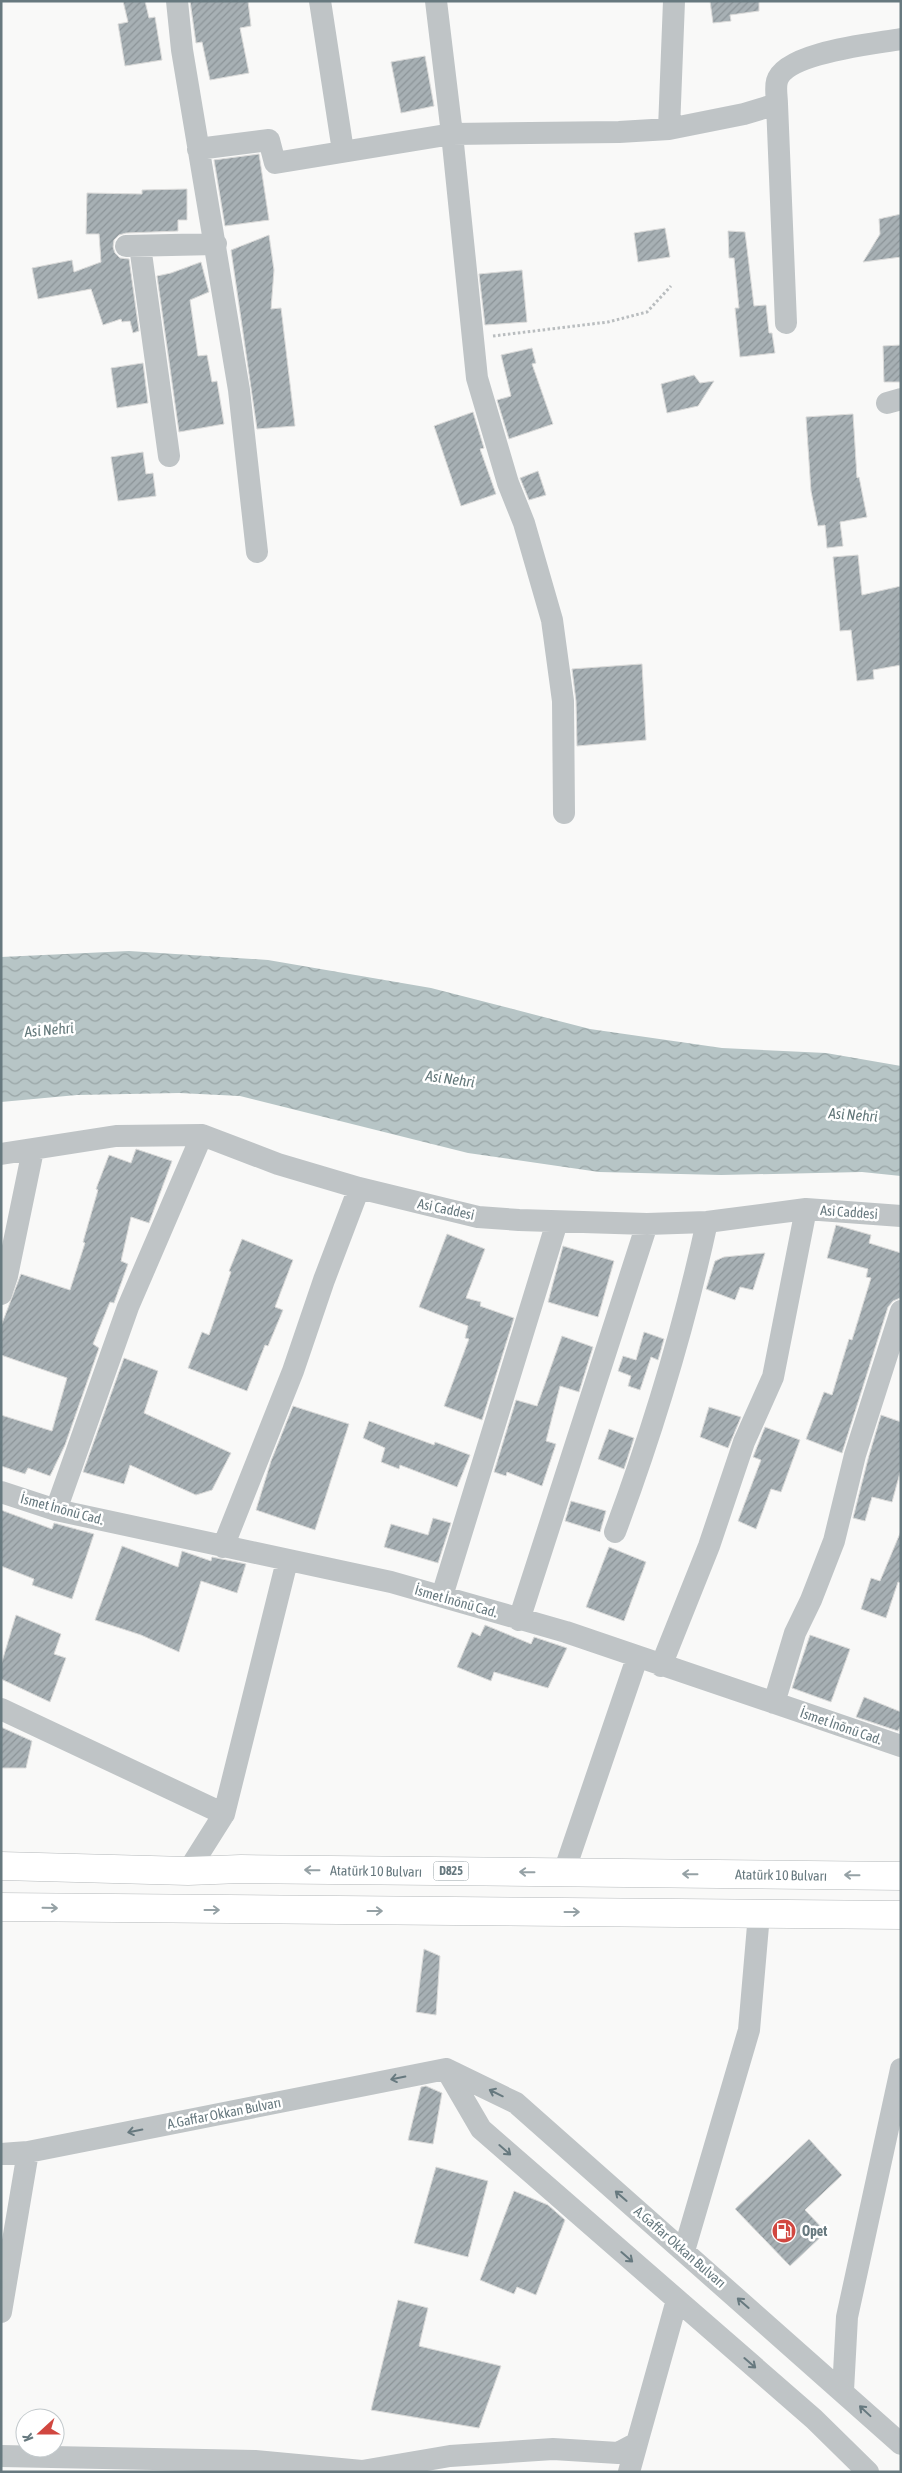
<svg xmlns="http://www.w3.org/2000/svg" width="902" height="2473" viewBox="0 0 902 2473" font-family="'Asap Condensed',sans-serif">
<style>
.water{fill:url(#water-waves)}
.building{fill:url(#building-hatch);stroke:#dbdbda}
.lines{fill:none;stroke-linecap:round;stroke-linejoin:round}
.highway-casing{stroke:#b5b9bb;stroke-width:29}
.path{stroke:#b9bdbf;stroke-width:3;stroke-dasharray:2.5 2.5;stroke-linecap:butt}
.minor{stroke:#bfc4c6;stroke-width:22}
.highway{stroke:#fff;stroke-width:28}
.oneway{stroke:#95a1a5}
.oneway2{stroke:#67797f}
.labels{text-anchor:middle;stroke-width:5;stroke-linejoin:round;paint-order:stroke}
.shield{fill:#fff;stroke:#95a1a5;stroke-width:1}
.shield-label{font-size:12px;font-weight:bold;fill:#67797f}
.street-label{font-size:14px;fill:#67797f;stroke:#fff}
.poi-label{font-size:14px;font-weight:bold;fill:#67797f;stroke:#fff;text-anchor:start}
.water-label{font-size:15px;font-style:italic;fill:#627779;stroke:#fff}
</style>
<defs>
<pattern id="water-waves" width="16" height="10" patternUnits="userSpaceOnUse" patternTransform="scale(1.25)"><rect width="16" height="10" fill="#b7c5c6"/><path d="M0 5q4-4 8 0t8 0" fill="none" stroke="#99a5a6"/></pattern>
<pattern id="building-hatch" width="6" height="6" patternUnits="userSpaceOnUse" patternTransform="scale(1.25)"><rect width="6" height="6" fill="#a7b0b4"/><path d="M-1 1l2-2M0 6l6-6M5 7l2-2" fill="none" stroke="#8c9498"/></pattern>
</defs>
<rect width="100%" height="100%" fill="#f9f9f8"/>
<path class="water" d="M129,951L268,960L431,988L590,1029L722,1048L826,1053L901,1066V1176L862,1172L721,1175L599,1172L468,1153L240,1096L179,1093L77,1095L1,1102V957Z"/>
<path class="building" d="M123,1H145L149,18L155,17L162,60L125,66L118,24L128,22Z
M190,1H248L251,26L240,28L249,73L210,80L202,42L196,43Z
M710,1H759V11L730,15L731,21L713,23Z
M425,56L434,106L401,113L391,62Z
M259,154L269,220L225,226L214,160Z
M187,189V220H178V231L126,233L119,235L114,240L113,247L115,253L120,258L129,259L139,331L133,333L130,321L122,322L121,319L103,325L91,289L38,299L32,268L72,260L74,272L101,262L99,234H86L87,193L142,194V190Z
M901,214V257L863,262L880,234L879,219Z
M665,228L670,257L638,262L634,233Z
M728,231L745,232L754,306L766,305L769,333H772L775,353L740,357L735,308H739L734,258H729Z
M269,235L274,270L271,309L281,308L295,426L257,429L231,250Z
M201,262L209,292L190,300L198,356L207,355L212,382L217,381L224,424L179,432L157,276L171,273Z
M522,270L527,322L485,325L479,274Z
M901,345V382H884L883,346Z
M532,348L536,363L532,364L553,424L509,439L497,400L511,396L501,355Z
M143,363L148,403L117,408L111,368Z
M694,375L700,383L714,381L698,406L667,413L661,384Z
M473,412L484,448L480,449L496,494L461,506L434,426Z
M853,414L857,478L859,477L867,517L840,522L843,546L827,548L825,525L818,526L811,491L806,417Z
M143,452L146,474L153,473L156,496L118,501L111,457Z
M538,471L546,495L529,500L520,478Z
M858,555L862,595L901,586V665L873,670L874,679L857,681L851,630L840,631L833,557Z
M642,664L646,740L577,746L576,701L572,669Z
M136,1149L172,1161L149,1223L131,1217L121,1261L128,1264L114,1303L110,1302L93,1344L99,1348L65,1445L50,1476L28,1468L25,1474L1,1466V1415L52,1431L67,1378L1,1355V1326L21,1274L70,1290L85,1243L83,1242L98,1190L96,1189L109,1155L131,1163Z
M836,1225L871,1235L869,1243L901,1253V1295L900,1298L893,1301L888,1307L842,1453L806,1439L824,1392L832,1395L849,1339L852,1340L871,1278L866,1277L868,1269L827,1258Z
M447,1234L485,1249L466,1298L481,1302L480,1306L514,1318L482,1420L444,1406L469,1339L465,1338L468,1326L419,1307Z
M242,1239L293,1260L275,1307L283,1310L268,1346L265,1345L247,1391L188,1368L202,1332L209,1335L231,1272L229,1271Z
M563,1246L614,1261L598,1317L548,1302Z
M765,1253L753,1290L740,1287L735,1300L706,1289L715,1261L724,1257Z
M644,1332L664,1339L658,1360L651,1357L640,1390L628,1386L631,1376L618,1371L623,1356L636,1360Z
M562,1336L593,1347L579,1392L560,1386L546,1441L556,1444L542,1486L507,1472L506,1476L494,1472L516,1400L537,1406Z
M124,1358L158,1371L144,1413L231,1453L212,1490L196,1495L130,1465L124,1484L83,1472Z
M293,1406L349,1424L315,1530L256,1510L271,1461Z
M709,1407L741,1417L728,1448L700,1437Z
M881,1415L901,1422V1469L892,1502L872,1497L865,1521L853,1518L868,1459Z
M369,1421L434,1445L435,1442L470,1455L457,1487L400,1465L399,1469L381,1462L385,1448L363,1438Z
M765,1427L800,1440L781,1492L771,1489L756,1529L738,1521L761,1460L753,1457Z
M609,1429L634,1438L624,1469L598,1459Z
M571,1501L606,1511L600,1532L565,1521Z
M1,1510L52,1529L54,1523L94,1534L72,1599L32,1585L34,1579L1,1566Z
M433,1518L451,1523L438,1563L384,1547L391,1524L428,1535Z
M901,1531V1583L898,1582L886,1618L861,1609L871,1578L880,1581Z
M122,1546L178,1567L182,1551L211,1561L212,1557L246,1564L237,1593L201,1581L179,1652L141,1635L95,1620Z
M609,1547L646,1562L624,1621L586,1607Z
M16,1615L61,1634L54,1654L66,1658L50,1702L1,1679V1665Z
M485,1625L531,1644L534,1637L567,1648L548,1688L494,1672L491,1681L457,1667L472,1632L480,1636Z
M810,1635L850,1649L831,1702L792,1688Z
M864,1697L901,1712V1725L898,1731L856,1717Z
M1,1727L32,1741L26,1768H1Z
M424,1949L440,1956L436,2015L416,2012Z
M426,2086L442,2093L433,2144L408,2140L421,2087Z
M809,2139L842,2175L805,2210L826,2232L790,2266L735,2209Z
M436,2167L488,2181L468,2257L414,2243Z
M514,2191L548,2205L565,2220L536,2295L517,2287L514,2294L480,2280Z
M398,2300L428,2308L419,2346L501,2366L479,2428L371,2410Z"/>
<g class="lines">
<defs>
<path id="highway" d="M1,1866L188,1871L241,1869L901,1876
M1,1907L901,1915"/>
</defs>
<use href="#highway" class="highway-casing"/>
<path class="path" d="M493,336L608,322L647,312L671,286"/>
<path class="minor" d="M177,1L182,50L239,390L257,552
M320,1L343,151
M436,1L452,134L477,378L508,483L524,523L552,620L563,701L564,813
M777,104L786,323
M669,129L674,1
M198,149L269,140L275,163L452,134L619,132L669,129L744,114L777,104C777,98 775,88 777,81C785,52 874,44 901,39
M126,246L216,244
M140,246L169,456
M887,403L901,399
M1,1154L116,1136L202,1135L278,1164L359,1188L478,1217L519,1220L647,1224L707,1222L806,1209L901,1216
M1,1294L7,1276L33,1150
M1,1492L56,1510L391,1582L566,1632L901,1746
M56,1510L128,1307L202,1135
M615,1532C653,1430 684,1328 707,1222
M223,1547L293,1371L324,1280L359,1188
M442,1596L557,1222
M519,1620L647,1224
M661,1666L709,1546L744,1442L773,1377L806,1209
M774,1703L795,1633L811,1600L834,1541L855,1455L901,1311
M1,1709L224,1814
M188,1871L224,1814L287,1561
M564,1872L637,1658
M446,2069L481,2129L814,2419L868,2472
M1,2154L28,2152L446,2069L516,2103L901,2444
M684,2251L749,2030L759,1914
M1,2312L28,2152
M843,2391L847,2317L901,2069
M1,2456L255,2461L362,2471L450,2456L553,2449L618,2453L637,2443L677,2300
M629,2472L637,2443"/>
<use href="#highway" class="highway"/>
</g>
<defs><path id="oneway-shaft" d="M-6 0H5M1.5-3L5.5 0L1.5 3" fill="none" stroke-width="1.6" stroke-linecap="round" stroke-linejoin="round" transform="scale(1.25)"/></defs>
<g class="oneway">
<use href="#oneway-shaft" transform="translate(312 1870) rotate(-179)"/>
<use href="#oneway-shaft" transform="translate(527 1872) rotate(-179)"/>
<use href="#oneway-shaft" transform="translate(690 1874) rotate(-179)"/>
<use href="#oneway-shaft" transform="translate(852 1875) rotate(-179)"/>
<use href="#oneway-shaft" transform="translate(50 1908) rotate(1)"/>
<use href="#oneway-shaft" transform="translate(212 1910)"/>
<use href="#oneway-shaft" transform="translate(375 1911)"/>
<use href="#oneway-shaft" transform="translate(572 1912)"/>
</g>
<g class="oneway2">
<use href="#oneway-shaft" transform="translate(398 2078) rotate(169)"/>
<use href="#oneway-shaft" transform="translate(496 2093) rotate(-154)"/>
<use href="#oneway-shaft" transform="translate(135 2131) rotate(169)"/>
<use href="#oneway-shaft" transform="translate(505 2150) rotate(41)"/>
<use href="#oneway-shaft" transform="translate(621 2196) rotate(-139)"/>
<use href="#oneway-shaft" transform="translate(627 2257) rotate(41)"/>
<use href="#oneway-shaft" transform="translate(743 2303) rotate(-139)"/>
<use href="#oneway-shaft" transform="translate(750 2363) rotate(41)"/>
<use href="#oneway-shaft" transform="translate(865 2411) rotate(-137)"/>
</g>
<defs>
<symbol id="fuel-disc" viewBox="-11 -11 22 22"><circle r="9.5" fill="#d14740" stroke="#fff"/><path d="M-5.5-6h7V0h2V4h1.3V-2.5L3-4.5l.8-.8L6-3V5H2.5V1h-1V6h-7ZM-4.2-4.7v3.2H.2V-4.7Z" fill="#fff"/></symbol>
</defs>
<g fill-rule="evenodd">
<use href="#fuel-disc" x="770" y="2217" width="28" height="28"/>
</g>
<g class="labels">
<rect class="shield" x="433.5" y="1861.5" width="35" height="19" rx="4"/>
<g class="shield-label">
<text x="451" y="1875">D825</text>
</g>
<g class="street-label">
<text transform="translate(446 1209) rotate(12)" y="5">Asi Caddesi</text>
<text transform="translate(849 1212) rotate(4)" y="5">Asi Caddesi</text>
<text transform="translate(62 1509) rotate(15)" y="5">İsmet İnönü Cad.</text>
<text transform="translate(456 1601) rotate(16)" y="5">İsmet İnönü Cad.</text>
<text transform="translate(841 1726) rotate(19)" y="5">İsmet İnönü Cad.</text>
<text transform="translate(376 1871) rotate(1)" y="5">Atatürk 10 Bulvarı</text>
<text transform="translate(781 1875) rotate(1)" y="5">Atatürk 10 Bulvarı</text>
<text transform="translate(224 2113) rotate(-11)" y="5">A.Gaffar Okkan Bulvarı</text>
<text transform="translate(680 2247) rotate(41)" y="5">A.Gaffar Okkan Bulvarı</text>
</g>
<g class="poi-label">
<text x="802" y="2236">Opet</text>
</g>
<g class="water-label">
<text transform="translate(49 1030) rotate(-5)" y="5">Asi Nehri</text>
<text transform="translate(450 1079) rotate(8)" y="5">Asi Nehri</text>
<text transform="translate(853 1115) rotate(4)" y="5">Asi Nehri</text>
</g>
</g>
<rect width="902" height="2473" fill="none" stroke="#67797f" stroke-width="5"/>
<g transform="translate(40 2433) rotate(249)"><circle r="24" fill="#ffffff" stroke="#c2c9cc"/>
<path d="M0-4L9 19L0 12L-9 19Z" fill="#d14740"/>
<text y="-8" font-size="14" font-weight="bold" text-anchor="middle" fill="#67797f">K</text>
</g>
</svg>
